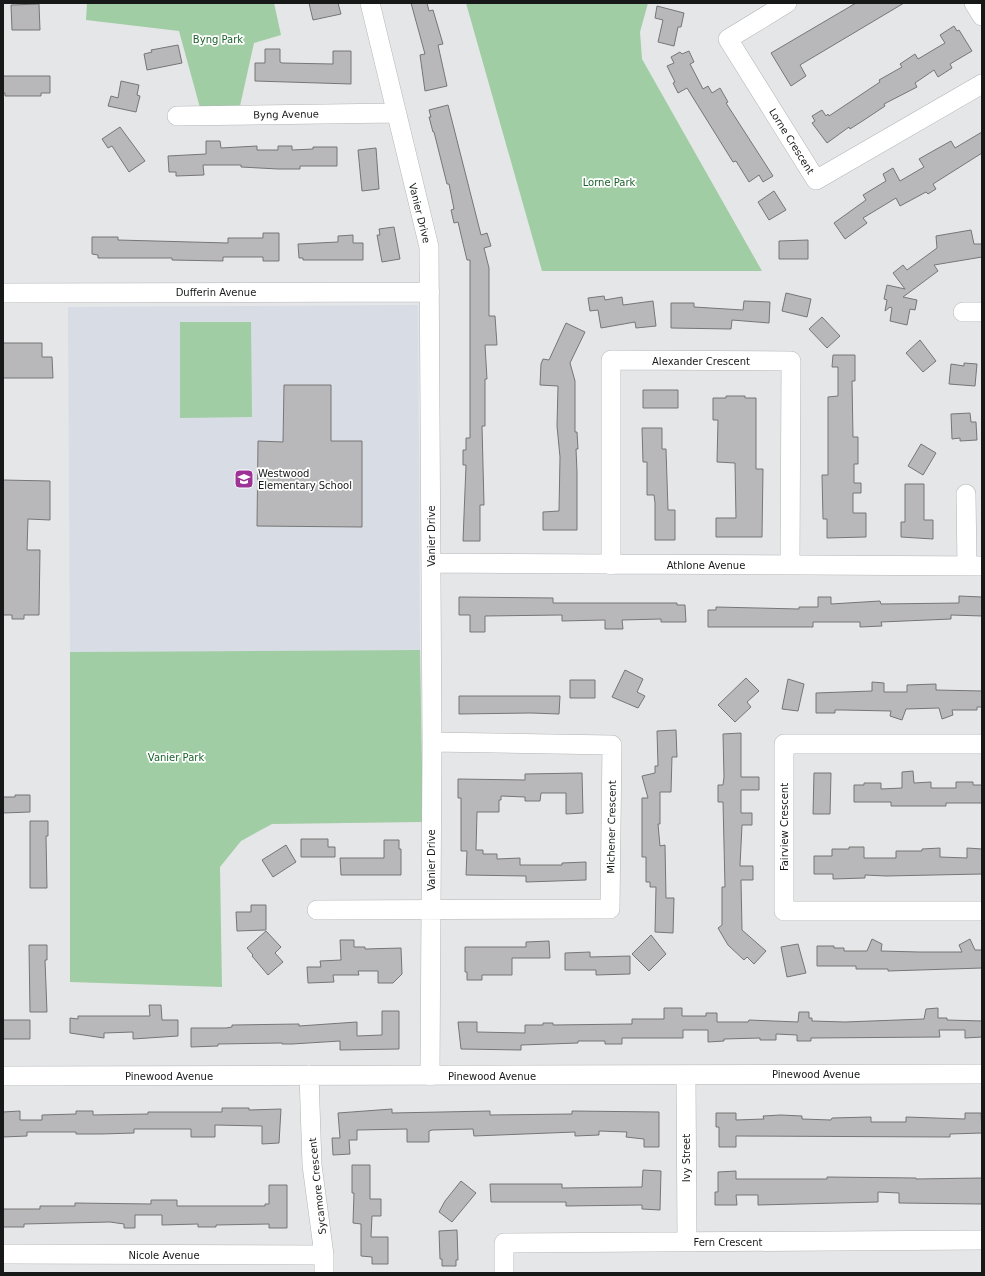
<svg xmlns="http://www.w3.org/2000/svg" width="985" height="1276" viewBox="0 0 985 1276" font-family="'DejaVu Sans',sans-serif">
<style>
.built{fill:#d7dce5}
.green{fill:#a0cda4}
.building{fill:#b8b7b9;stroke:#777677}
.lines{fill:none;stroke-linecap:round;stroke-linejoin:round}
.minor-casing{stroke:#b3b4b6;stroke-width:20}
.minor{stroke:#fff;stroke-width:19}
.labels{text-anchor:middle;stroke-width:3.5;stroke-linejoin:round;paint-order:stroke}
.park-label{font-size:10px;fill:#1a622a;stroke:#fff}
.street-label{font-size:10px;fill:#171818;stroke:#fff}
.poi-label{font-size:10px;fill:#171818;stroke:#fff;text-anchor:start}
</style>
<rect width="100%" height="100%" fill="#e5e6e8"/>
<path class="built" d="M418,305L420,650L70,652L68,307Z"/>
<path class="green" d="M87,3H274L281,35L254,43L238,115H202L179,31L86,20Z
M466,3H648L640,32L642,59L762,271H542Z
M180,322H251L252,417L180,418Z
M420,650L423,822L272,824L241,841L220,867L222,987L70,982V652Z"/>
<path class="building" d="M309,3H338L341,14L313,20Z
M411,3H427L429,11L433,10L443,44L438,45L447,86L425,91L420,55L425,54Z
M856,3H904L800,65L806,76L791,86L771,53Z
M39,4L40,30H12L11,5Z
M657,6L684,13L681,27H678L674,46L658,42L663,20L655,18Z
M954,26L957,31L959,30L972,51L950,64L952,68L938,77L934,70L915,83L917,87L884,104L885,106L864,120L850,129L849,127L827,143L812,123L815,121L812,116L822,110L826,116L828,114L829,116L880,82L879,80L902,67L900,64L915,54L918,59L945,43L940,35Z
M178,45L182,63L147,70L144,54L152,52L151,50Z
M265,49H280V62L282,63L333,64V51H351V84L255,81V63H265Z
M689,51L694,62L690,64L703,89L708,86L712,93L720,88L728,102L726,103L773,176L763,182L759,175L749,182L736,161L733,162L687,88L678,93L673,83L675,82L667,66L674,63L671,57L680,52L682,54Z
M3,76H50V93H41V96H5V93H3Z
M121,81L139,85L137,95L140,96L136,112L108,106L111,96L118,98Z
M448,105L481,235L487,233L491,246L484,248L489,268V316H495L497,345H485L487,379H485V426H482L484,505H480V541H463L466,465H463V450H466V438H470V260H467L458,222L454,223L451,210L454,209L449,184H447L434,132H433L429,117H431L429,110Z
M120,127L145,161L129,172L112,146L108,148L102,139Z
M982,132V153L933,184L936,189L928,194L926,192L900,206L896,198L863,218L867,223L845,239L834,223L866,200L863,195L886,181L883,174L893,168L900,181L924,167L919,159L933,151L951,141L955,148Z
M206,141H220L221,148L257,146V150H278V146H292V150L313,149V147H337V166H300V169H278L241,167V165H203L204,175L176,176V172H169L168,156L206,154Z
M376,148L379,189L362,191L358,150Z
M774,191L786,210L769,220L758,202Z
M394,227L400,259L382,262L377,235H380L379,229Z
M971,230L974,244H982V257L934,265L938,271L903,297L917,300L915,310L910,309L907,325L890,321L892,308L890,307L885,311L887,300L884,299L887,285L905,289L893,273L903,265L907,270L937,248L936,236Z
M263,233H279V261H263V257H223V261L172,260V258H98V255L92,254V237H118V240L228,243V238H263Z
M353,235V243H363V260H303V258H299L298,244L338,242V236Z
M808,240V259H779V241Z
M786,293L811,299L807,317L782,311Z
M604,296L605,300L622,297L623,305L653,301L656,326L636,328L635,322L601,328L598,310L590,311L588,298Z
M744,301L770,302L769,323L732,320L731,329L671,328V303H694V307L743,310Z
M822,317L840,336L827,348L809,329Z
M566,323L585,332L570,363L575,381V432H577L578,449H576L577,472V530H543V512L559,511L560,457L557,426L558,386L540,385L541,364L543,359L549,360Z
M920,340L936,361L923,372L906,353Z
M3,343H42V357H52L53,378H3Z
M833,355H855V381H852L853,437H858V464H854V483H861V493H853V513H866V537L827,538V519H823L822,475H828V397L838,396V367H832Z
M964,363L977,364L975,386L949,384L951,364L964,366Z
M284,385H331V441H362V527L257,526L258,441L283,442Z
M643,390H678V408H643Z
M726,396H745V398H756V469H763L762,537H716V518H736L735,463L717,462L718,420H713V398H726Z
M970,413L971,422H976L977,440L960,441V438L952,439L951,414Z
M642,428H662V449H666L668,510H675V540H655V503L654,495H647V462H643Z
M921,444L936,453L923,475L908,466Z
M3,480L50,481V520L28,519L27,550H40L39,615H24V619H12V615H3Z
M905,484H924V520H933V539L901,537V522H905Z
M959,596L982,597V616L951,615V619L881,622L882,626L860,627V622H813V627H708V610H716V607L799,609V607H818V597H831V604L880,601L881,604L959,603Z
M459,597L553,598V603H677V605H685L686,622H661V619L622,620L623,629H605V620L562,621V615L485,616V632H470V615H459Z
M625,670L643,679L637,692L645,696L638,708L612,697Z
M746,678L759,691L747,702L751,707L735,722L718,705Z
M788,679L804,684L798,711L782,709Z
M570,680H595V698H570Z
M872,682L884,683V692H907V685L936,684V690L982,691V707H977V710H952L953,715L942,719L939,708L906,709L902,720L890,716L891,711L843,710H835V713H816V693L872,691Z
M459,696H560L559,714L531,713L459,714Z
M676,730L677,757H672L671,792H660V824H658L660,846L665,845L666,898H674L673,933L655,932L656,887H650V882H646V857H642V798H648L642,776L655,773V766H658L657,731Z
M741,733V777H759V790H741V813H752V825H742L740,866H753V880H741L742,930L766,951L754,964L747,957L744,960L728,945L718,928L722,925V887H725L723,802H718V785H723L724,777L723,734Z
M913,771L914,783L931,782V788H956V782H973V785H982V803H946V806H891V802H854V785H864V783H881V789L902,788V772Z
M582,773L583,813L566,814V793H541L540,801H525V797L501,796V800H499V812H477L476,850H483V854H497V859L520,858V865H562V863L586,862V880L526,882V876L466,875L467,851H461V798H458V779L525,780V774Z
M814,773H831L830,814H813Z
M15,795H30V812L3,813V797H15Z
M30,821H48V836H46L47,888H30Z
M301,839H328V847H335V857H301Z
M384,840H399V849H401V875H341L340,858H384Z
M286,845L296,862L273,877L262,860Z
M849,847H864V858H896V851H922V849L940,848V857L967,858V848L982,849V874L886,876L865,875V878L833,879V874H814V856H832V849H849Z
M251,905H266V930L237,931L236,912H251Z
M266,931L281,947L275,953L283,962L268,975L252,956L253,955L247,948Z
M651,935L666,954L649,971L632,954Z
M872,939L882,944L881,951L919,952H962L959,945L970,939L975,950H982V968L888,971V969H856V966H817V946H834V948H844V951H867Z
M340,940H354V947H365V949L401,948L402,974L393,983H378V971H358L359,975H333L334,982L308,983L307,967H321L320,961L341,960Z
M549,941L550,958H512V975H482V980H467V972H465V947H526V942Z
M798,944L806,973L787,977L781,947Z
M29,945H47V960H45L47,1012H30Z
M590,952V957L630,956V974L596,975V970H565V953Z
M149,1005H161L162,1020H178V1036L133,1039V1032L104,1033V1038L70,1033V1018L78,1019V1016H150Z
M664,1008H682V1016H706V1013H717V1022H748L749,1020L798,1022L799,1012H809V1018H812V1021L845,1022L924,1019L926,1009L938,1008V1018H947V1020L982,1021V1037L965,1038V1030H939L940,1037L811,1038V1041H797V1035L776,1034V1040H760V1038L724,1039V1041L708,1042V1030H683V1038H622V1044H605V1041H578V1043L521,1045V1050L461,1049L458,1022H477V1032L525,1033V1025H543V1023H553V1025L632,1024V1019H664Z
M382,1011H399V1049L340,1050V1041L292,1044H282V1043L218,1044V1046L191,1047V1028H226L232,1027V1025L299,1024V1026L357,1022V1036L382,1035Z
M3,1020H30V1039H3Z
M222,1108H249V1110L281,1109L279,1143L262,1144V1126L215,1125V1137H191V1129H134V1133L101,1134H76V1132H27V1136L3,1137V1112L20,1111V1120H42V1115L76,1114V1111H93V1115L148,1114V1112H222Z
M392,1109V1113L490,1111V1115L572,1114V1111L659,1112V1147H644V1139L626,1137L627,1132L599,1131V1135L575,1136V1132L474,1136L473,1129L432,1130L429,1131V1142H407V1129L357,1130V1140H349L350,1154L333,1155L332,1138H340L338,1113Z
M716,1113H736V1120L764,1119L763,1116L781,1115L802,1116V1119L831,1120L832,1118L871,1117V1122H906V1117L965,1119V1113H981L982,1133L950,1134V1137L736,1136V1147H719V1127H716Z
M352,1165H370V1199H381V1216H372L371,1237H388V1264H372V1257L361,1256V1224L353,1223L354,1193H352Z
M643,1170L661,1171L660,1210L642,1209V1205L566,1206V1202H491L490,1184H562V1188L642,1187Z
M736,1171V1179H827V1177L916,1178V1179L982,1178V1204L899,1203V1193L878,1192V1202L758,1205V1195H736L737,1205H715V1192H718V1172Z
M461,1181L476,1193L452,1222L439,1212L445,1201Z
M269,1185H287V1228H269V1224L216,1225V1227H198V1224L162,1225V1215H135V1228H124V1224L110,1222L24,1224V1227H3V1209H40V1206H75V1203L151,1204V1200H177V1206H265V1204H269Z
M457,1230L458,1260H456V1266H442V1259H440L439,1231Z"/>
<g class="lines">
<defs>
<path id="minor" d="M370,3L429,247L432,742L430,1076
M787,3L728,39L816,180L982,84
M974,3L982,16
M177,116L396,113
M3,293L430,292
M963,312H982
M966,494L967,566
M431,563L982,566
M611,565V360L791,361L790,565
M982,744H784V911H982
M317,910L610,909L612,745L432,742
M309,1075L312,1165L324,1255V1273
M686,1075L687,1242
M3,1076L982,1074
M3,1254L324,1255
M504,1273V1243L982,1240"/>
</defs>
<use href="#minor" class="minor-casing"/>
<use href="#minor" class="minor"/>
</g>
<defs>
<symbol id="school-square" viewBox="-11 -11 22 22"><rect x="-9" y="-9" width="18" height="18" rx="4" fill="#9d3396" stroke="#fff"/><path d="M0-5L7-2L0 1L-7-2ZM-4 1L0 2.5L4 1V4Q0 6-4 4Z" fill="#fff"/></symbol>
</defs>
<g fill-rule="evenodd">
<use href="#school-square" x="233" y="468" width="22" height="22"/>
</g>
<g class="labels">
<g class="park-label">
<text x="218" y="43">Byng Park</text>
<text x="609" y="186">Lorne Park</text>
<text x="176" y="761">Vanier Park</text>
</g>
<g class="street-label">
<text transform="translate(286 114) rotate(-1)" y="4">Byng Avenue</text>
<text transform="translate(792 141) rotate(58)" y="4">Lorne Crescent</text>
<text transform="translate(420 213) rotate(76)" y="4">Vanier Drive</text>
<text x="216" y="296">Dufferin Avenue</text>
<text x="701" y="365">Alexander Crescent</text>
<text transform="translate(431 536) rotate(-90)" y="4">Vanier Drive</text>
<text x="706" y="569">Athlone Avenue</text>
<text transform="translate(611 827) rotate(-89)" y="4">Michener Crescent</text>
<text transform="translate(784 827) rotate(-90)" y="4">Fairview Crescent</text>
<text transform="translate(431 860) rotate(-90)" y="4">Vanier Drive</text>
<text x="816" y="1078">Pinewood Avenue</text>
<text x="169" y="1080">Pinewood Avenue</text>
<text x="492" y="1080">Pinewood Avenue</text>
<text transform="translate(686 1158) rotate(-90)" y="4">Ivy Street</text>
<text transform="translate(317 1186) rotate(-96)" y="4">Sycamore Crescent</text>
<text x="728" y="1246">Fern Crescent</text>
<text x="164" y="1259">Nicole Avenue</text>
</g>
<g class="poi-label">
<text x="258" y="477">Westwood<tspan x="258" dy="12">Elementary School</tspan></text>
</g>
</g>
<rect width="985" height="1276" fill="none" stroke="#171818" stroke-width="8"/>
</svg>
